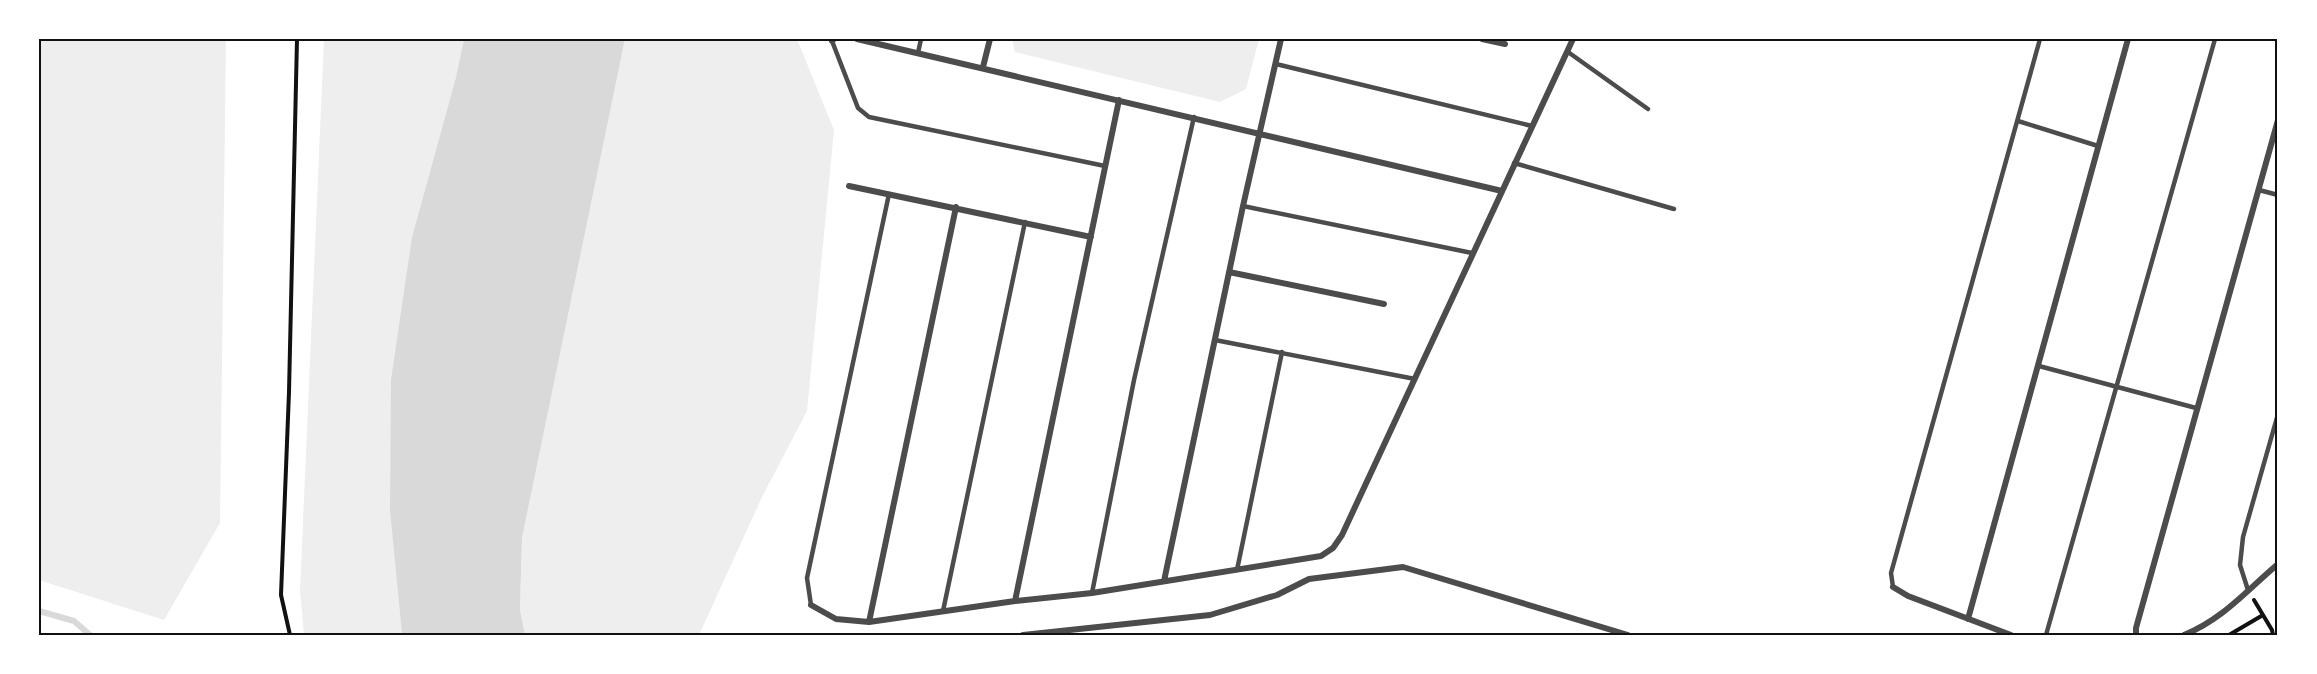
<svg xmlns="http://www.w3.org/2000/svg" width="2317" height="674" viewBox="0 0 2317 674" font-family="Helvetica,sans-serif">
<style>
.green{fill:#eee}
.water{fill:#d9d9d9}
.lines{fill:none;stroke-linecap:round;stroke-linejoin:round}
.stream{stroke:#d9d9d9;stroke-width:6}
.path{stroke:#111;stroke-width:4}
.service{stroke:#4c4c4c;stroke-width:4.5}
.minor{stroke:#4c4c4c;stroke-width:6}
.neatline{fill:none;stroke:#111;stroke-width:2}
</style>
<rect width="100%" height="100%" fill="#fff"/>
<path class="green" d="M39,39H226L220,523L164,620L39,580Z
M324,39H464L456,77L412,237L390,511L402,635H304L300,591Z
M625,39H797L834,130L807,411L762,497L699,635H525L520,610L522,538Z
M1012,39H1259L1246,89L1220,102L1015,52Z"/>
<path class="water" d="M464,39H625L522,538L520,610L525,635H402L390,511L391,380L412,237L456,77Z"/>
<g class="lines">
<path class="stream" d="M39,611L74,621L90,635"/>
<path class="path" d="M2254,600L2272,630L2273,635
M290,635L281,595L289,392L297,39
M2229,635L2263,615"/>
<path class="service" d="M832,41L858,108L869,117L1105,166
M1568,52L1648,109
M918,53L921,39
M1276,64L1532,126
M2018,121L2098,146
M1514,163L1674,209
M2259,190L2278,195
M1243,206L1472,253
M1215,340L1415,379
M2039,366L2196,408
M1237,570L1282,352
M1893,587L1891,573L2040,39
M2248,590L2240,565L2243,537L2278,414
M1092,593L1134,380L1194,117
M811,605L807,578L889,194
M943,611L1025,222
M2046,635L2215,39"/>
<path class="minor" d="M857,39L1502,191
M1482,39L1505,44
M832,41L834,39
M983,67L990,39
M849,186L1091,237
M1229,272L1384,304
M1164,581L1243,206L1281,39
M1893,587L1908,596L2011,635
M1015,601L1119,100
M811,605L836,619L869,622L1015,601L1092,593L1321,556L1333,548L1342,535L1573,39
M1968,619L2128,39
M869,622L956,207
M1023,635L1210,615L1277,595L1309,579L1403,567L1628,635
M2136,635V628L2278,120
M2184,635C2223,619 2246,591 2278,564"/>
</g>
<rect width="2317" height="674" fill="none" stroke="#ffffff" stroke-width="81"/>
<rect x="40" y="40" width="2236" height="594" class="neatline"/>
</svg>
